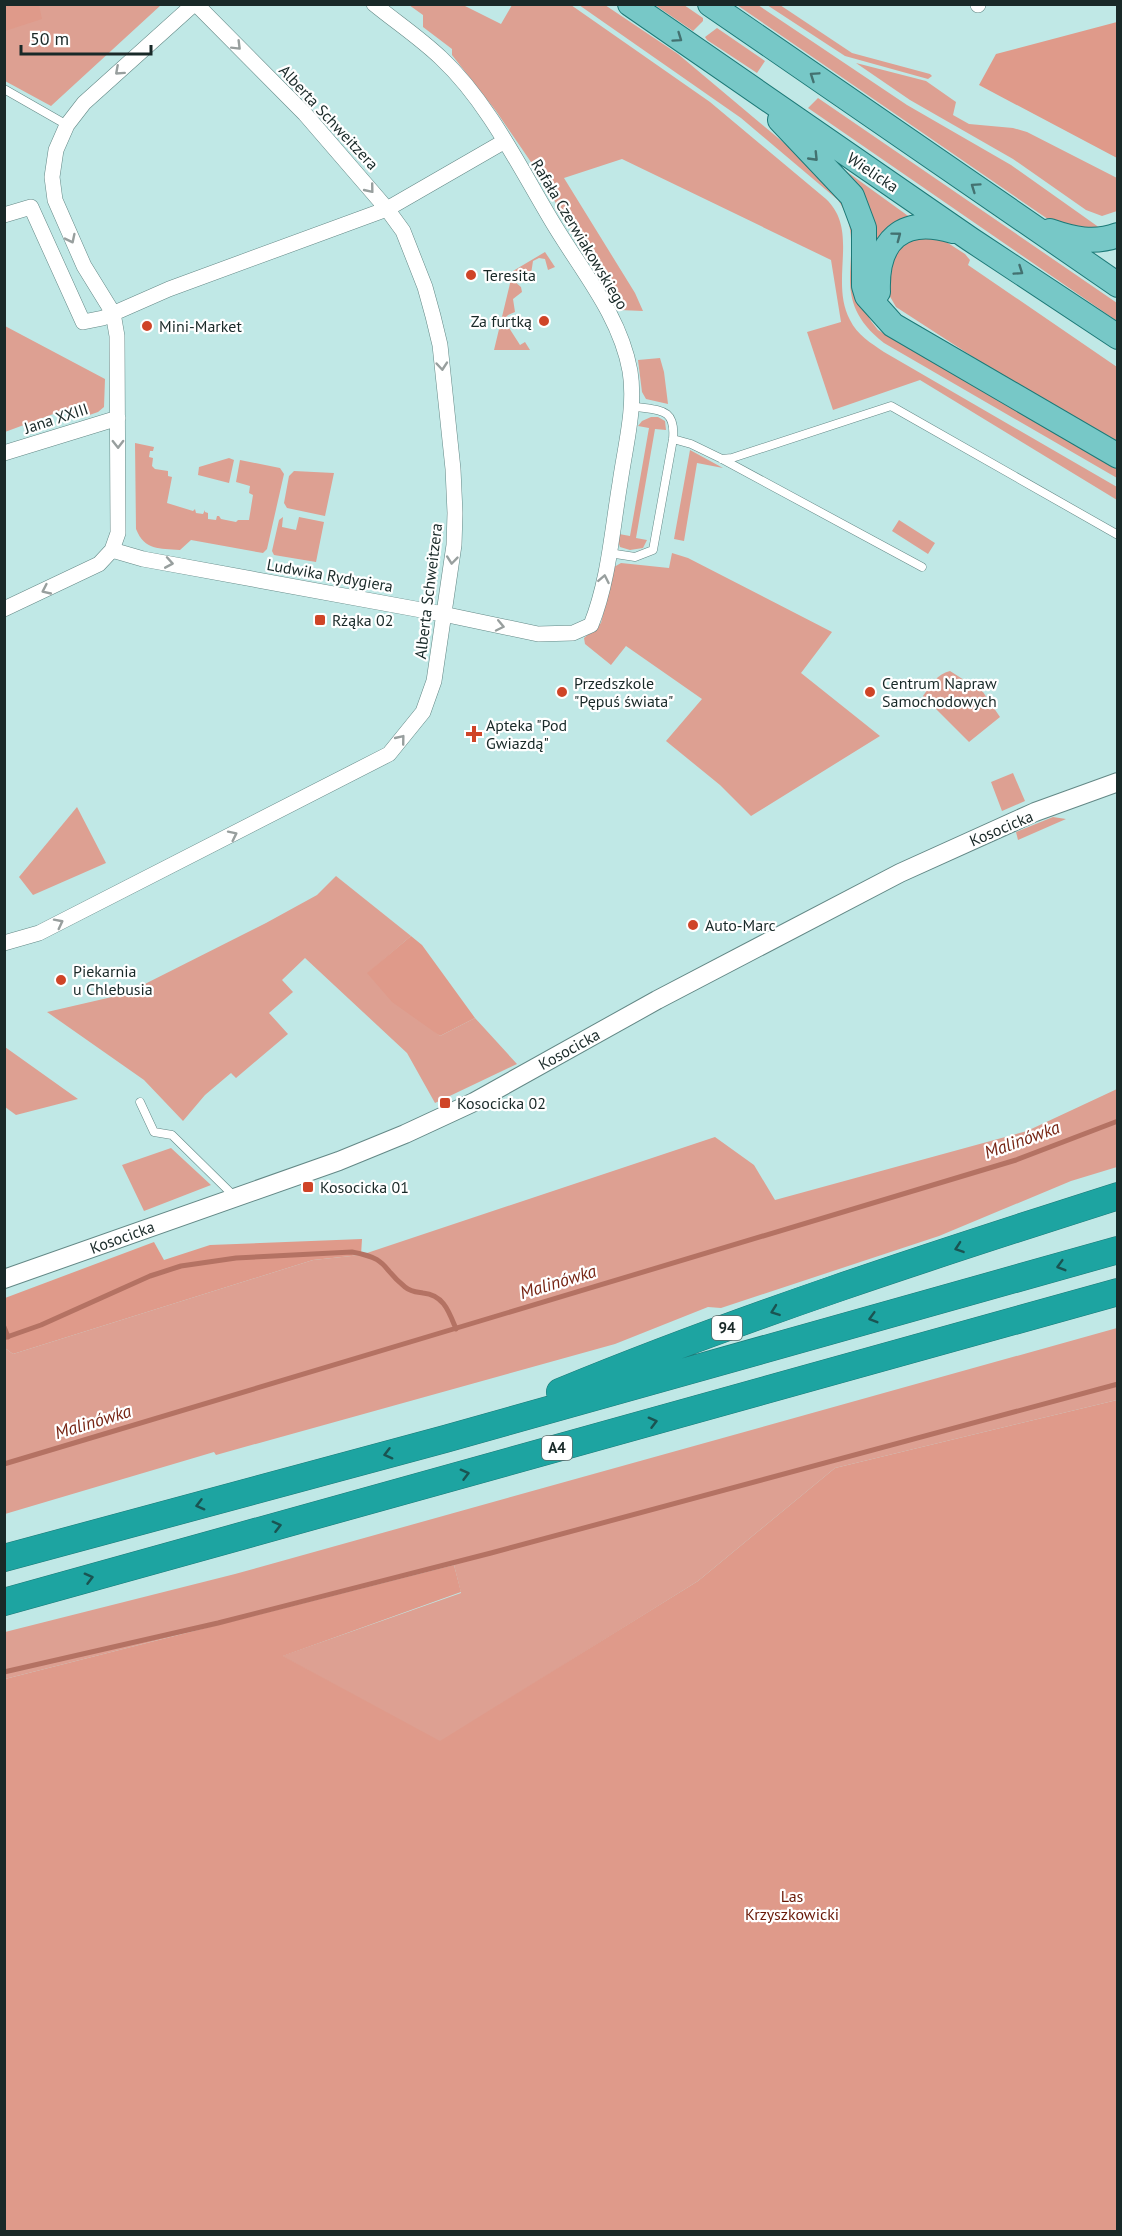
<svg xmlns="http://www.w3.org/2000/svg" width="1122" height="2236" viewBox="0 0 1122 2236" font-family="'PT Sans',sans-serif">
<style>
.green{fill:#dda092}
.forest{fill:#df9a8a}
.lines{fill:none;stroke-linecap:round;stroke-linejoin:round}
.stream{stroke:#b47263;stroke-width:5}
.service-casing{stroke:#638886;stroke-width:9}
.minor-casing{stroke:#638886;stroke-width:16}
.tertiary-casing{stroke:#638886;stroke-width:20}
.primary-casing{stroke:#1c7977;stroke-width:26}
.motorway-casing{stroke:#1c7977;stroke-width:28}
.service{stroke:#fff;stroke-width:8}
.minor{stroke:#fff;stroke-width:15}
.tertiary{stroke:#fff;stroke-width:18}
.primary{stroke:#77c8c7;stroke-width:24}
.motorway{stroke:#1da4a1;stroke-width:27}
.oneway{stroke:#437170}
.oneway2{stroke:#989f9e}
.oneway3{stroke:#1a5452}
.poi-dot{fill:#cf4427;stroke:#fff;stroke-width:2}
.labels{text-anchor:middle;stroke-width:4.5;stroke-linejoin:round;paint-order:stroke}
.shield{fill:#fff;stroke:#5e6968;stroke-width:1.5}
.shield-label{font-size:15px;font-weight:bold;fill:#192928}
.street-label{font-size:16px;fill:#192928;stroke:#fff}
.poi-label{font-size:16px;fill:#192928;stroke:#fff;text-anchor:start}
.park-label{font-size:16px;fill:#691806;stroke:#fff}
.water-label{font-size:18px;font-style:italic;fill:#772514;stroke:#fff}
</style>
<rect width="100%" height="100%" fill="#c0e8e6"/>
<path class="green" d="M5,5H161L51,106L5,81Z
M409,5H463L501,24L512,5H571L710,102L826,199C860,231 829,280 850,320C857,335 871,343 884,352L1117,487V500L920,380L833,410L807,332L841,322L831,260L622,159L564,178L635,293L643,311L620,310L533,165L496,111L452,55V49L423,27V15Z
M579,5H605L678,54L809,164L852,209L860,302L871,321L878,330L1117,469V478L884,343C820,293 873,251 838,200L741,118Z
M655,5H684L703,18V21L693,31Z
M737,5H758L907,105L1011,165L1107,233L1055,224Z
M767,5H780L852,53L930,74L932,76L928,79L845,56Z
M717,28L765,61L757,73L707,40L705,37Z
M856,63L926,81L956,102L953,115L969,124L1013,128L1027,132L1117,178V211L1102,216L1086,210L1013,159L910,100Z
M818,98L1117,303V321L808,108Z
M839,166L911,218L876,249Z
M937,236L965,254L970,260L968,265L1117,367V441L987,366L896,307L888,293V259L901,241Z
M545,252L555,267L548,270L545,259L539,258L533,261L531,274L520,271L516,273L514,281L521,287L522,292L513,299L515,312L508,315L504,320L520,345L525,342L530,350H494L513,271Z
M5,326L105,379L104,407L98,412L75,420L64,410L5,432Z
M660,358L664,372L668,404L646,399L642,392L638,360Z
M651,417H658L665,421L666,430L655,429L636,538L647,540L643,548L630,550L620,547L618,541L619,534L630,536L649,428L638,426L642,421Z
M135,443L154,447L153,451H150L149,457L153,458L152,466L155,469L168,471V476L172,477L167,503L193,511L195,509L196,513L203,514L205,510V512L208,513V519L216,520L217,516H219L221,519L236,522L238,520H249L253,495L249,493L250,486L236,482L240,460L280,468L284,474L267,549L263,553L191,540L180,550C159,548 145,551 136,529Z
M690,450L723,468L697,463L684,541L674,539Z
M229,458L234,460L229,483L198,475L199,467Z
M294,471L334,473L325,516L287,508L284,503L289,476Z
M283,517L282,527L296,530L299,517L324,522L316,562L274,555L272,551L279,520Z
M899,520L935,543L928,554L892,531Z
M672,553L688,558L832,632L801,673L880,736L751,816L720,785L666,741L702,699L626,646L611,665L585,644L584,638L601,623L614,567L621,563L669,568Z
M950,671L983,692L1000,717L969,742L923,696C930,686 937,674 950,671Z
M1013,773L1025,801L1002,811L991,782Z
M77,807L106,863L33,895L19,877Z
M1053,817L1066,819L1018,840L1016,832Z
M336,876L411,936L368,973L440,1036L475,1018L517,1064L435,1103L407,1053L305,958L282,980L293,992L269,1013L288,1034L236,1078L231,1073L205,1095L183,1121L144,1080L47,1012L125,994L266,923L317,895Z
M5,1047L78,1099L16,1115L5,1107Z
M1117,1089V1167L1071,1181L939,1236L721,1308L708,1307L615,1344L216,1455L214,1452L5,1514V1348L13,1354L313,1260L361,1255L715,1137L754,1165L775,1200L1027,1131Z
M171,1148L211,1185L144,1211L122,1165Z
M1117,1328V1400L835,1468L698,1581L440,1742L282,1656L461,1593L454,1565L5,1679V1632L235,1574Z"/>
<path class="forest" d="M4,5H39L42,19L5,31Z
M1117,22V158L979,85L996,54Z
M411,936L422,945L475,1018L440,1036L392,1002L367,973Z
M362,1239L361,1255L313,1260L13,1354L5,1348V1298L154,1242L164,1260L210,1245Z
M1117,1400V2231H5V1679L454,1565L461,1592L283,1656L440,1741L698,1581L835,1468Z"/>
<g class="lines">
<path class="stream" d="M4,1327L8,1337
M4,1338L41,1325L150,1276L181,1266L236,1258L352,1252C390,1259 380,1267 405,1287C411,1292 417,1292 423,1293C444,1295 449,1312 456,1329
M4,1464L1016,1160L1118,1121
M4,1672L218,1623L491,1553L1118,1384"/>
<defs>
<path id="service" d="M4,89L67,125
M673,439L691,444L722,459L922,567
M722,459L732,458L891,406L1118,535
M609,553L635,557L653,550L673,439C676,406 658,411 631,406
M140,1102L154,1132L172,1135L235,1197"/>
<path id="minor" d="M978,5V4
M4,215L31,207L83,322L103,318L169,289L387,209L505,141
M4,453L118,418
M112,550L143,559L443,614L538,634L573,633L591,625C609,580 612,530 620,483C625,447 636,407 630,371C620,315 581,270 553,223C520,168 488,102 441,58C420,38 396,22 374,4
M4,609L99,564L112,550L118,533L117,336L113,313L84,266L55,200L52,177L56,150L67,125L84,103L194,4
M4,943L39,933L389,754L423,712L434,681L454,545L455,513L453,469L440,345L433,316L425,287L403,231L387,209L305,114L196,4"/>
<path id="tertiary" d="M4,1279L339,1161L405,1134L474,1102L657,1000L900,873L1035,812L1118,782"/>
<path id="primary" d="M630,4L970,239L1118,337
M710,4L1118,285
M780,120L852,196L864,228V286L867,296L893,325L1118,456
M1050,231C1073,239 1094,244 1118,235
M878,292C876,240 902,216 953,231"/>
<path id="motorway" d="M560,1392C742,1317 930,1256 1118,1196
M4,1558L445,1439L1118,1250
M4,1602L1118,1292"/>
</defs>
<use href="#service" class="service-casing"/>
<use href="#minor" class="minor-casing"/>
<use href="#tertiary" class="tertiary-casing"/>
<use href="#primary" class="primary-casing"/>
<use href="#motorway" class="motorway-casing"/>
<use href="#service" class="service"/>
<use href="#minor" class="minor"/>
<use href="#tertiary" class="tertiary"/>
<use href="#primary" class="primary"/>
<use href="#motorway" class="motorway"/>
</g>
<defs><path id="oneway-chevron" d="M-2-3.5L2.5 0L-2 3.5" fill="none" stroke-width="1.6" stroke-linecap="round" stroke-linejoin="round" transform="scale(1.5)"/></defs>
<g class="oneway">
<use href="#oneway-chevron" transform="translate(678 38) rotate(35)"/>
<use href="#oneway-chevron" transform="translate(814 76) rotate(-146)"/>
<use href="#oneway-chevron" transform="translate(814 157) rotate(46)"/>
<use href="#oneway-chevron" transform="translate(975 187) rotate(-145)"/>
<use href="#oneway-chevron" transform="translate(897 236) rotate(-37)"/>
<use href="#oneway-chevron" transform="translate(1019 271) rotate(34)"/>
</g>
<g class="oneway2">
<use href="#oneway-chevron" transform="translate(237 46) rotate(45)"/>
<use href="#oneway-chevron" transform="translate(119 71) rotate(138)"/>
<use href="#oneway-chevron" transform="translate(370 189) rotate(51)"/>
<use href="#oneway-chevron" transform="translate(71 239) rotate(64)"/>
<use href="#oneway-chevron" transform="translate(442 366) rotate(85)"/>
<use href="#oneway-chevron" transform="translate(118 444) rotate(89)"/>
<use href="#oneway-chevron" transform="translate(452 560) rotate(96)"/>
<use href="#oneway-chevron" transform="translate(169 563) rotate(10)"/>
<use href="#oneway-chevron" transform="translate(604 579) rotate(-79)"/>
<use href="#oneway-chevron" transform="translate(46 590) rotate(155)"/>
<use href="#oneway-chevron" transform="translate(500 626) rotate(12)"/>
<use href="#oneway-chevron" transform="translate(401 739) rotate(-51)"/>
<use href="#oneway-chevron" transform="translate(233 835) rotate(-26)"/>
<use href="#oneway-chevron" transform="translate(59 923) rotate(-27)"/>
</g>
<g class="oneway3">
<use href="#oneway-chevron" transform="translate(959 1248) rotate(161)"/>
<use href="#oneway-chevron" transform="translate(1061 1266) rotate(164)"/>
<use href="#oneway-chevron" transform="translate(775 1311) rotate(160)"/>
<use href="#oneway-chevron" transform="translate(873 1318) rotate(164)"/>
<use href="#oneway-chevron" transform="translate(653 1422) rotate(-15)"/>
<use href="#oneway-chevron" transform="translate(388 1454) rotate(165)"/>
<use href="#oneway-chevron" transform="translate(465 1474) rotate(-15)"/>
<use href="#oneway-chevron" transform="translate(200 1505) rotate(165)"/>
<use href="#oneway-chevron" transform="translate(277 1526) rotate(-15)"/>
<use href="#oneway-chevron" transform="translate(89 1578) rotate(-15)"/>
</g>
<g class="poi-dot">
<circle cx="471" cy="275" r="6"/>
<circle cx="544" cy="321" r="6"/>
<circle cx="147" cy="326" r="6"/>
<rect x="314" y="614" width="12" height="12" rx="3"/>
<circle cx="562" cy="692" r="6"/>
<circle cx="870" cy="692" r="6"/>
<path d="M471 725h6v6h6v6h-6v6h-6v-6h-6v-6h6z"/>
<circle cx="693" cy="925" r="6"/>
<circle cx="61" cy="980" r="6"/>
<rect x="439" y="1097" width="12" height="12" rx="3"/>
<rect x="302" y="1181" width="12" height="12" rx="3"/>
</g>
<g class="labels">
<g class="shield">
<rect x="712" y="1316" width="30" height="24" rx="4.5"/>
<rect x="542" y="1436" width="30" height="24" rx="4.5"/>
</g>
<g class="shield-label">
<text x="727" y="1333">94</text>
<text x="557" y="1453">A4</text>
</g>
<g class="street-label">
<text transform="translate(329 117) rotate(47)" y="6">Alberta Schweitzera</text>
<text transform="translate(873 172) rotate(34)" y="6">Wielicka</text>
<text transform="translate(580 234) rotate(59)" y="6">Rafała Czerwiakowskiego</text>
<text transform="translate(56 418) rotate(-18)" y="6">Jana XXIII</text>
<text transform="translate(330 575) rotate(10)" y="6">Ludwika Rydygiera</text>
<text transform="translate(428 591) rotate(-83)" y="6">Alberta Schweitzera</text>
<text transform="translate(1001 828) rotate(-23)" y="6">Kosocicka</text>
<text transform="translate(569 1049) rotate(-29)" y="6">Kosocicka</text>
<text transform="translate(122 1237) rotate(-20)" y="6">Kosocicka</text>
</g>
<g class="poi-label">
<text x="483" y="281">Teresita</text>
<text x="532" y="327" text-anchor="end">Za furtką</text>
<text x="159" y="332">Mini-Market</text>
<text x="332" y="626">Rżąka 02</text>
<text x="574" y="689">Przedszkole<tspan x="574" dy="18">"Pępuś świata"</tspan></text>
<text x="882" y="689">Centrum Napraw<tspan x="882" dy="18">Samochodowych</tspan></text>
<text x="486" y="731">Apteka "Pod<tspan x="486" dy="18">Gwiazdą"</tspan></text>
<text x="705" y="931">Auto-Marc</text>
<text x="73" y="977">Piekarnia<tspan x="73" dy="18">u Chlebusia</tspan></text>
<text x="457" y="1109">Kosocicka 02</text>
<text x="320" y="1193">Kosocicka 01</text>
</g>
<g class="park-label">
<text x="792" y="1902">Las<tspan x="792" dy="18">Krzyszkowicki</tspan></text>
</g>
<g class="water-label">
<text transform="translate(1022 1140) rotate(-20)" y="6">Malinówka</text>
<text transform="translate(558 1282) rotate(-17)" y="6">Malinówka</text>
<text transform="translate(93 1422) rotate(-17)" y="6">Malinówka</text>
</g>
</g>
<rect width="1122" height="2236" fill="none" stroke="#192928" stroke-width="12"/>
<path d="M21 45v9h130v-9" fill="none" stroke="#192928" stroke-width="3"/>
<text x="30" y="45" font-size="18" fill="#192928" stroke="#ffffff" stroke-width="4.5" paint-order="stroke">50 m</text>
</svg>
